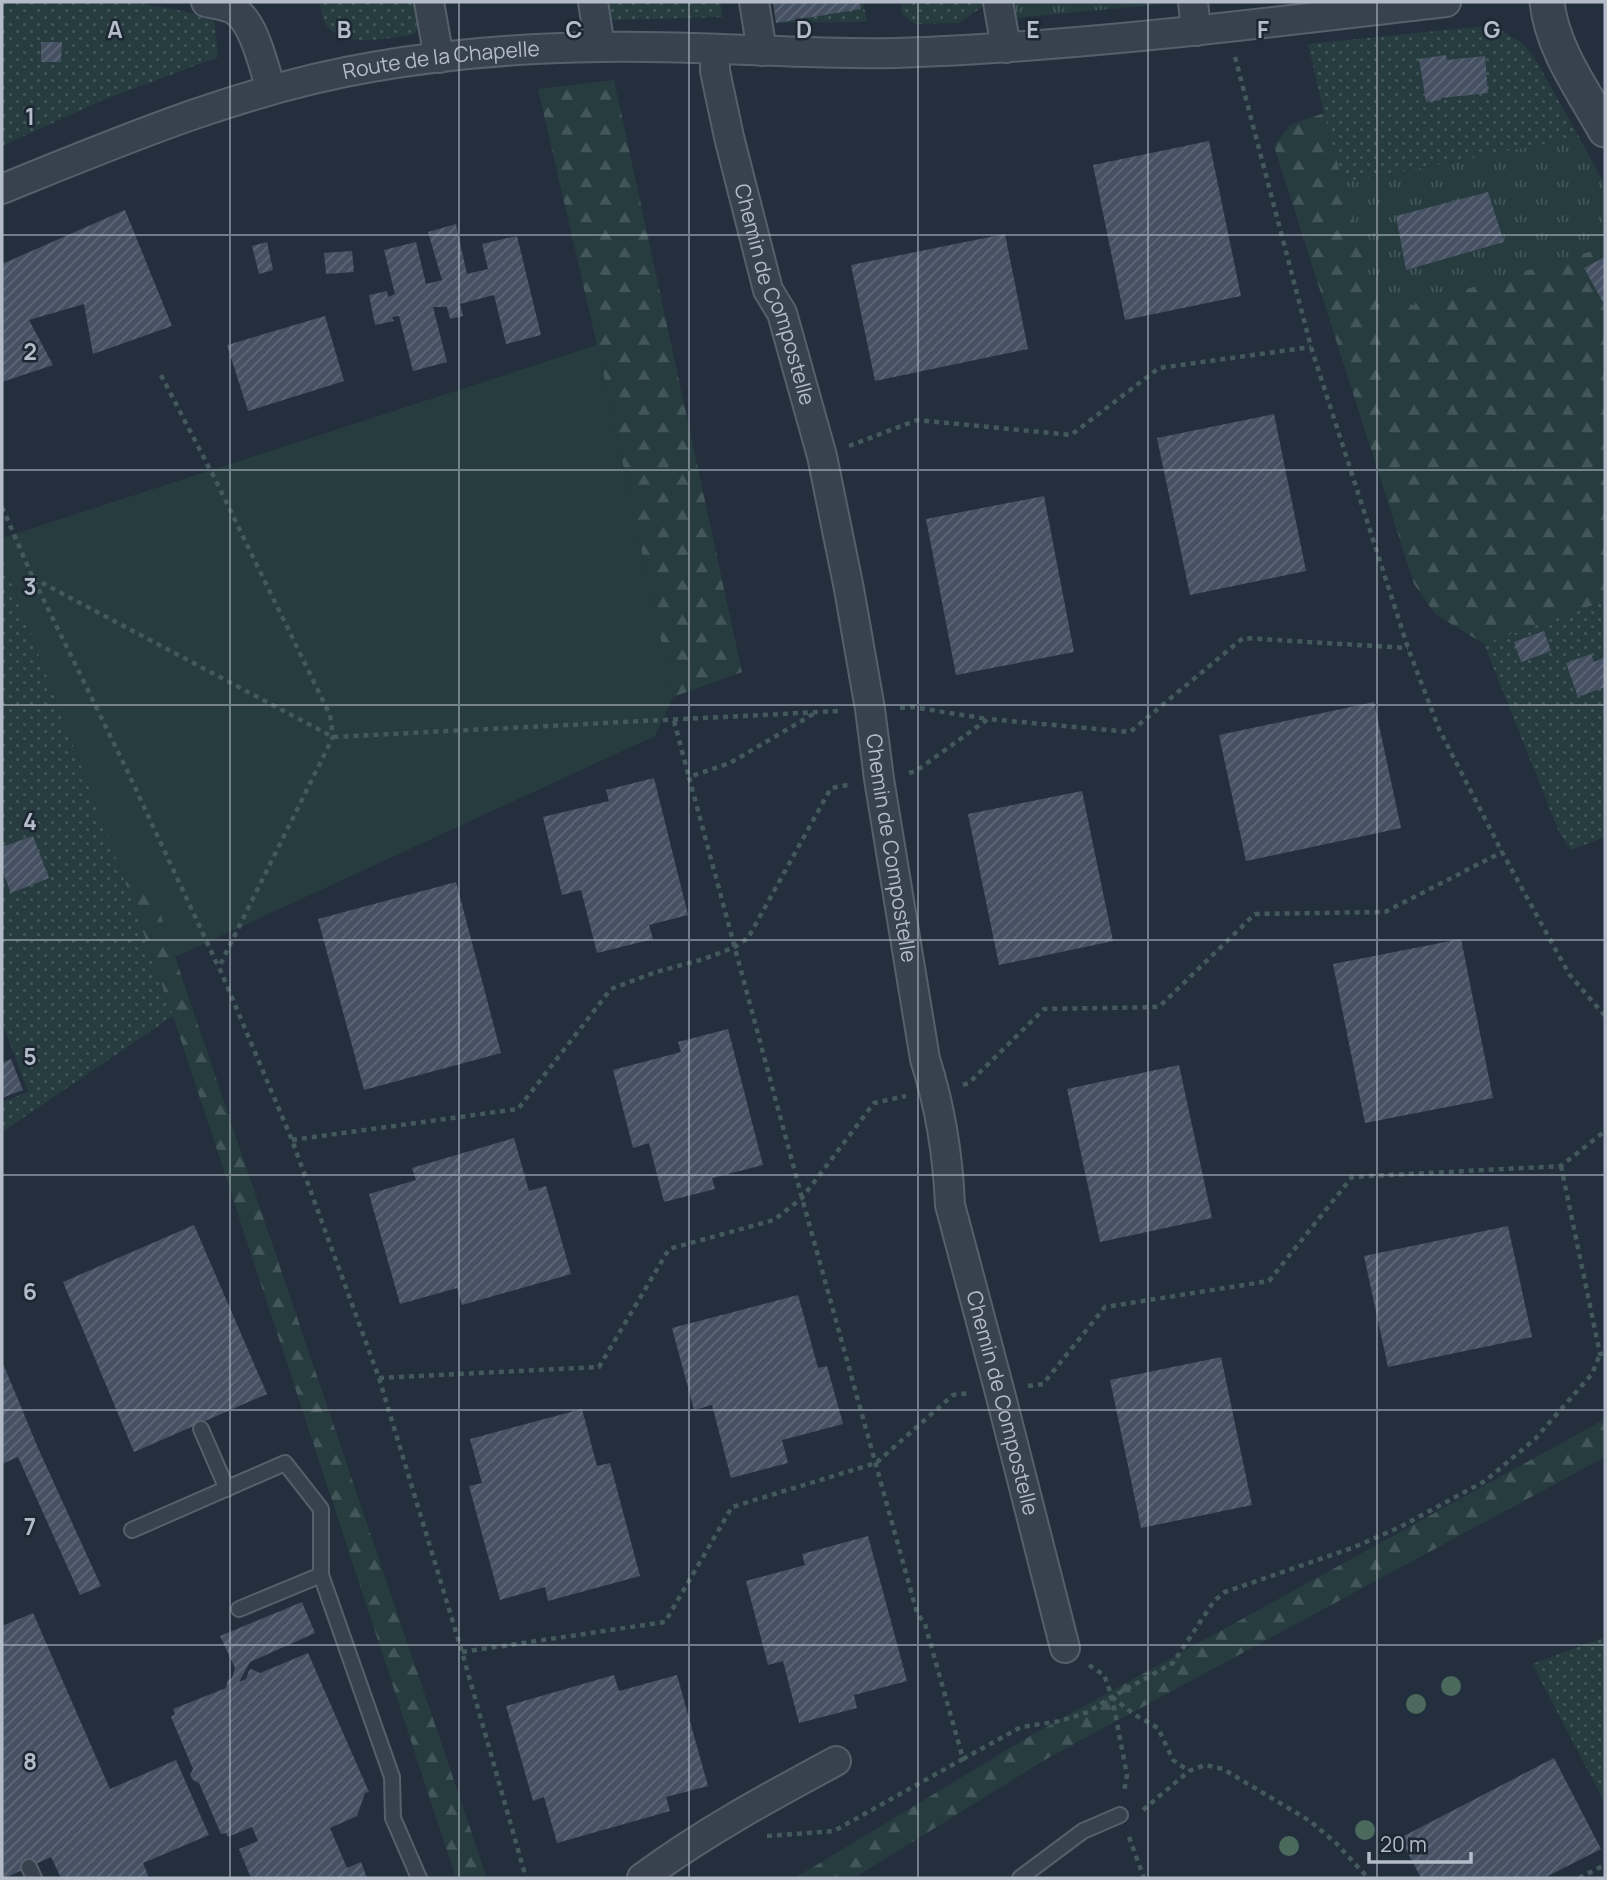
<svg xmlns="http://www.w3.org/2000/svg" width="1607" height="1880" viewBox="0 0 1607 1880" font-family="Manrope,sans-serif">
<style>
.grass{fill:url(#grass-tufts)}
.forest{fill:url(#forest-firs)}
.park{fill:#263c3f}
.garden{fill:url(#garden-dots)}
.building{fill:url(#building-hatch)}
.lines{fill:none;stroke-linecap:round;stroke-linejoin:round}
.service-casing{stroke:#565f6c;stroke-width:18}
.minor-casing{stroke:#565f6c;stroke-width:32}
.tertiary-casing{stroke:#565f6c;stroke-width:37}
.path{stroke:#44595c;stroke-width:4.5;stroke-dasharray:5 5;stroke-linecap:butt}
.service{stroke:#38414e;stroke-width:14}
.minor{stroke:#38414e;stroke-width:28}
.tertiary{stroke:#38414e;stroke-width:33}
.tree{fill:#4b6a5d}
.grid{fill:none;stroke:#b4bcc9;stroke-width:2;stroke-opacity:0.55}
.labels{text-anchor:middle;stroke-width:5;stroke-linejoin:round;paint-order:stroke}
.street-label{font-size:21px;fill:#b4bcc9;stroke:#1d2633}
.grid-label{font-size:23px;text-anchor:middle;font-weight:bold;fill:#b4bcc9;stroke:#1d2633;stroke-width:5;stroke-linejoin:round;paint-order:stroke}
</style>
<defs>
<pattern id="grass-tufts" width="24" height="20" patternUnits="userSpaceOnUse" patternTransform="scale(1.75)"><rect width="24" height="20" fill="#263c3f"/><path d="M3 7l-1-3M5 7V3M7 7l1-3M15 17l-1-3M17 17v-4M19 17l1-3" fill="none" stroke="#435659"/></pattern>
<pattern id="forest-firs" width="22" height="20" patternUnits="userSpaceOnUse" patternTransform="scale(1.75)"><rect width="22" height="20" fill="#263c3f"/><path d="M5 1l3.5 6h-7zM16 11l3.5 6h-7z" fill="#435659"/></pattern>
<pattern id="garden-dots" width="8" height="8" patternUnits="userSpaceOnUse" patternTransform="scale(1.75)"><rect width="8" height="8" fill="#263c3f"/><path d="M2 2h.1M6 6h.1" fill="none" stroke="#435659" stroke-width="1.8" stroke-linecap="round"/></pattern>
<pattern id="building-hatch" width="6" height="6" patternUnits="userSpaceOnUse" patternTransform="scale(1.75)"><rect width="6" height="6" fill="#455162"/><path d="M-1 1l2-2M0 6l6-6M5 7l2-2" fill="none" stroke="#5d6877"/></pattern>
</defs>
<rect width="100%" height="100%" fill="#242f3e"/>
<path class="grass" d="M1011,2H1184L1015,18Z
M1579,137L1605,185V247L1379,316L1343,183Z"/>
<path class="forest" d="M614,80L742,672L673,697L597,345L538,89Z
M1324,113L1380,315L1605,247V601L1484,644L1435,614L1414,584L1274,146L1290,125Z
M148,875L175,957L487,1878H456L173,1016L125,882Z
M1605,1419V1457L1048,1758L854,1878H795L1030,1736Z"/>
<path class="park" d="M597,345L673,697L655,736L175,957L148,876L125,882L2,558V538Z"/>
<path class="garden" d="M2,2H134L214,17L218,57L103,100L2,146Z
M320,2H417L420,27L413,35C378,39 322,54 320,2Z
M607,2H720L723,17L610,20Z
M773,2H863L867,22L776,23Z
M901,2H988V3L959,23L915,24L902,14Z
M1485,26L1501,30L1523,44L1535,59L1579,137L1343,183L1324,113L1308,44Z
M2,558L125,882L173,1016L2,1132V1102L28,1092L2,1022Z
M1605,601V837L1571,850L1559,832L1484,644Z
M1605,1637V1803L1532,1664Z"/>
<path class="building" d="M773,2H860L861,9L776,23Z
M41,42H62L61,62H41Z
M1446,55L1447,60L1485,56L1488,93L1441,98V100L1426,102L1419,59Z
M1209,141L1241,296L1125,320L1093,165Z
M1488,192L1504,242L1406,270L1396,216Z
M125,210L172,326L93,354L84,304L29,320L53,365L2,382V264Z
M456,224L467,274L488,269L482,244L517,236L541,335L506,344L494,295L460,304L463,316L450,319L447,307H433L447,362L413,371L399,316L392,317L394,321L375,325L369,295L387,291L388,297L395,294L384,250L416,242L426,284L442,280L428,232Z
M1005,234L1028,349L875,381L851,265Z
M267,242L273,270L259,274L252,246Z
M352,251L354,272L326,274L324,253Z
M1605,257V306L1584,268Z
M325,316L344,381L248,411L227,345Z
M1274,414L1306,571L1190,595L1157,438Z
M1044,496L1074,652L956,675L926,519Z
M1544,631L1551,651L1521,662L1514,642Z
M1591,654L1594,662L1605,657V687L1578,697L1566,663Z
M1374,702L1401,828L1246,861L1219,735Z
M654,778L688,915L649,925L653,939L597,953L581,890L562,895L543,817L609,801L606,790Z
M1082,791L1113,941L999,965L968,814Z
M33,836L49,878L11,893L2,870V847Z
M456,882L501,1053L364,1090L318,919Z
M1461,939L1493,1098L1365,1123L1333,964Z
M728,1029L763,1165L712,1178L715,1189L664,1202L649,1143L633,1148L613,1070L681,1052L678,1042Z
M11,1059L23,1090L2,1098V1063Z
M1179,1065L1212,1218L1100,1242L1067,1089Z
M514,1138L529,1191L546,1186L571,1274L462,1305L457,1288L400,1304L369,1194L416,1180L412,1168Z
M194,1225L267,1394L134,1452L63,1282Z
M1508,1226L1532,1337L1388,1367L1364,1256Z
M798,1295L818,1368L827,1366L843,1424L782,1440L788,1463L731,1478L712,1405L694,1410L672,1328Z
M1221,1357L1252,1505L1141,1528L1110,1380Z
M2,1361L38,1448L101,1586L80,1595L18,1457L2,1464Z
M582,1409L597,1466L610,1463L640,1576L548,1601L545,1587L500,1600L469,1486L482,1483L470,1439Z
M868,1536L907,1681L854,1695L857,1708L799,1723L783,1661L768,1665L746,1581L805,1565L802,1554Z
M302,1602L315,1633L250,1662L239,1682L246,1679L249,1671L251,1669L260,1673L308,1653L369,1792L365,1793L357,1816L330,1828L347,1868L361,1862L367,1878H251L239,1849L258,1841L252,1827L228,1837L226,1833L221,1834L199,1783L193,1780L190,1775L193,1769L171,1717L175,1714L173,1709L226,1688L228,1680L232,1678L235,1668L220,1636Z
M33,1613L110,1789L176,1760L209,1835L143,1863L149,1878H61L51,1857L7,1877L8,1878H2V1626Z
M614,1675L619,1691L677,1675L708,1786L666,1797L670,1811L557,1843L544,1797L533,1801L506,1706Z
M1554,1758L1601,1849L1544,1878H1421L1400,1838Z"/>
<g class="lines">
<defs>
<path id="service" d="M201,1429L227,1489
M132,1530L285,1463L321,1509V1575L392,1777L393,1818L419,1878
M239,1609L321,1575
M29,1867L34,1878
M1020,1878L1083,1831L1120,1815"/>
<g id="minor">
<path d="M206,2C215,4 225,5 233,9C255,22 263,66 271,89"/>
<path d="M429,2L439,58"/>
<path d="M593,2L600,47"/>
<path d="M754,2L762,51"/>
<path d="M998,2L1006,48"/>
<path d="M1193,2L1196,31"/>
<path id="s1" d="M715,49V71L729,137L768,290L782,313L822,456L849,589L870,709L879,779L925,1059C940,1106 948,1156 950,1205L999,1389L1065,1648"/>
<path id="s2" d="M2,189C123,140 243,89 372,67C446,54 525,48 600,47C698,45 797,55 895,53C1079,47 1263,23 1446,2"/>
<path d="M642,1878C703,1833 769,1797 836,1761"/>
</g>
<path id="tertiary" d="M1547,2C1552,49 1583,90 1605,130"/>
</defs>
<use href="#service" class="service-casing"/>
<use href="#minor" class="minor-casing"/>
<use href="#tertiary" class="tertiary-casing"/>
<path class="path" d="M1235,57L1311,347L1408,648L1439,729L1502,852L1569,974L1605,1016
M161,375L216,481L330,715L333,737L219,967L292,1140L379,1378L462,1652L526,1878
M849,446L917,420L1071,435L1159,368L1311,347
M2,507L33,578L125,766L218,966
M33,578L333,737L839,711
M900,708L912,707L988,719
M674,721L689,777
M909,773L916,771L988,719L1130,732L1243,638L1408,648
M963,1085L969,1083L1044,1009L1159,1007L1255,914L1385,912L1502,852
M292,1140L518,1109L611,989L656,972L704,959L735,947L748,938L831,788L848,785
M1561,1166L1600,1354L1605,1353
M379,1378L599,1367L669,1249L774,1220L802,1198L874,1103L906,1096
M1028,1386L1043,1384L1105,1307L1269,1281L1352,1177L1561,1166L1605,1131
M462,1652L665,1622L732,1507L876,1463L953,1395L970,1393
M1089,1665L1104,1675L1112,1697L1127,1775L1124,1792
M1112,1697L1135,1715L1158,1728L1173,1760L1189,1771
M963,1759L1021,1727L1060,1721L1088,1712L1112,1697L1173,1663L1214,1601L1225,1592L1352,1548L1400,1527L1485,1481L1535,1439L1592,1374L1600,1354
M1143,1810L1189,1771L1205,1765L1223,1769L1310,1821L1337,1844L1368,1878
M767,1836L834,1831L963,1759L925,1624L917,1613L802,1198L689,777L730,763L815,713
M1129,1837L1144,1878
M1579,1878L1605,1865"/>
<use href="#service" class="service"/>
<use href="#minor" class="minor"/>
<use href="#tertiary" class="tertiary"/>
</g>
<g class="tree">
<circle cx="1451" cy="1686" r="10"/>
<circle cx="1416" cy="1704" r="10"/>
<circle cx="1365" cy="1830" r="10"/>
<circle cx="1289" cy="1846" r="10"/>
</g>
<path class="grid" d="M230,2V1878M459,2V1878M689,2V1878M918,2V1878M1148,2V1878M1377,2V1878M2,235H1605M2,470H1605M2,705H1605M2,940H1605M2,1175H1605M2,1410H1605M2,1645H1605"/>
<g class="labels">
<g class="street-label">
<text dy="7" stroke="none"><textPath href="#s2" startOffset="460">Route de la Chapelle</textPath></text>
<text dy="7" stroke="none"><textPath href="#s1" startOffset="254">Chemin de Compostelle</textPath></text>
<text dy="7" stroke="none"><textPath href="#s1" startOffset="821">Chemin de Compostelle</textPath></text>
<text dy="7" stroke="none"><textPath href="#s1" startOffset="1388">Chemin de Compostelle</textPath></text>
</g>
</g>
<g class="grid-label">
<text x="115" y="38">A</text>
<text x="344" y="38">B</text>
<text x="574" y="38">C</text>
<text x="804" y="38">D</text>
<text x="1033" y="38">E</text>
<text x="1263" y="38">F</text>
<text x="1492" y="38">G</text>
<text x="30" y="125">1</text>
<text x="30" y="360">2</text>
<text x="30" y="595">3</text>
<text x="30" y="830">4</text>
<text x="30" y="1065">5</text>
<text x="30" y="1300">6</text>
<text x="30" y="1535">7</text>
<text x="30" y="1770">8</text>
</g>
<rect width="1607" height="1880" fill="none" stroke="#b4bcc9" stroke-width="7"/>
<path d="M1369 1852v10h102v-10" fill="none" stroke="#b4bcc9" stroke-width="3.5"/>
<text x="1380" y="1852" font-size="21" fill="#b4bcc9" stroke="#1d2633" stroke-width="5" paint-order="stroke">20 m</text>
</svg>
